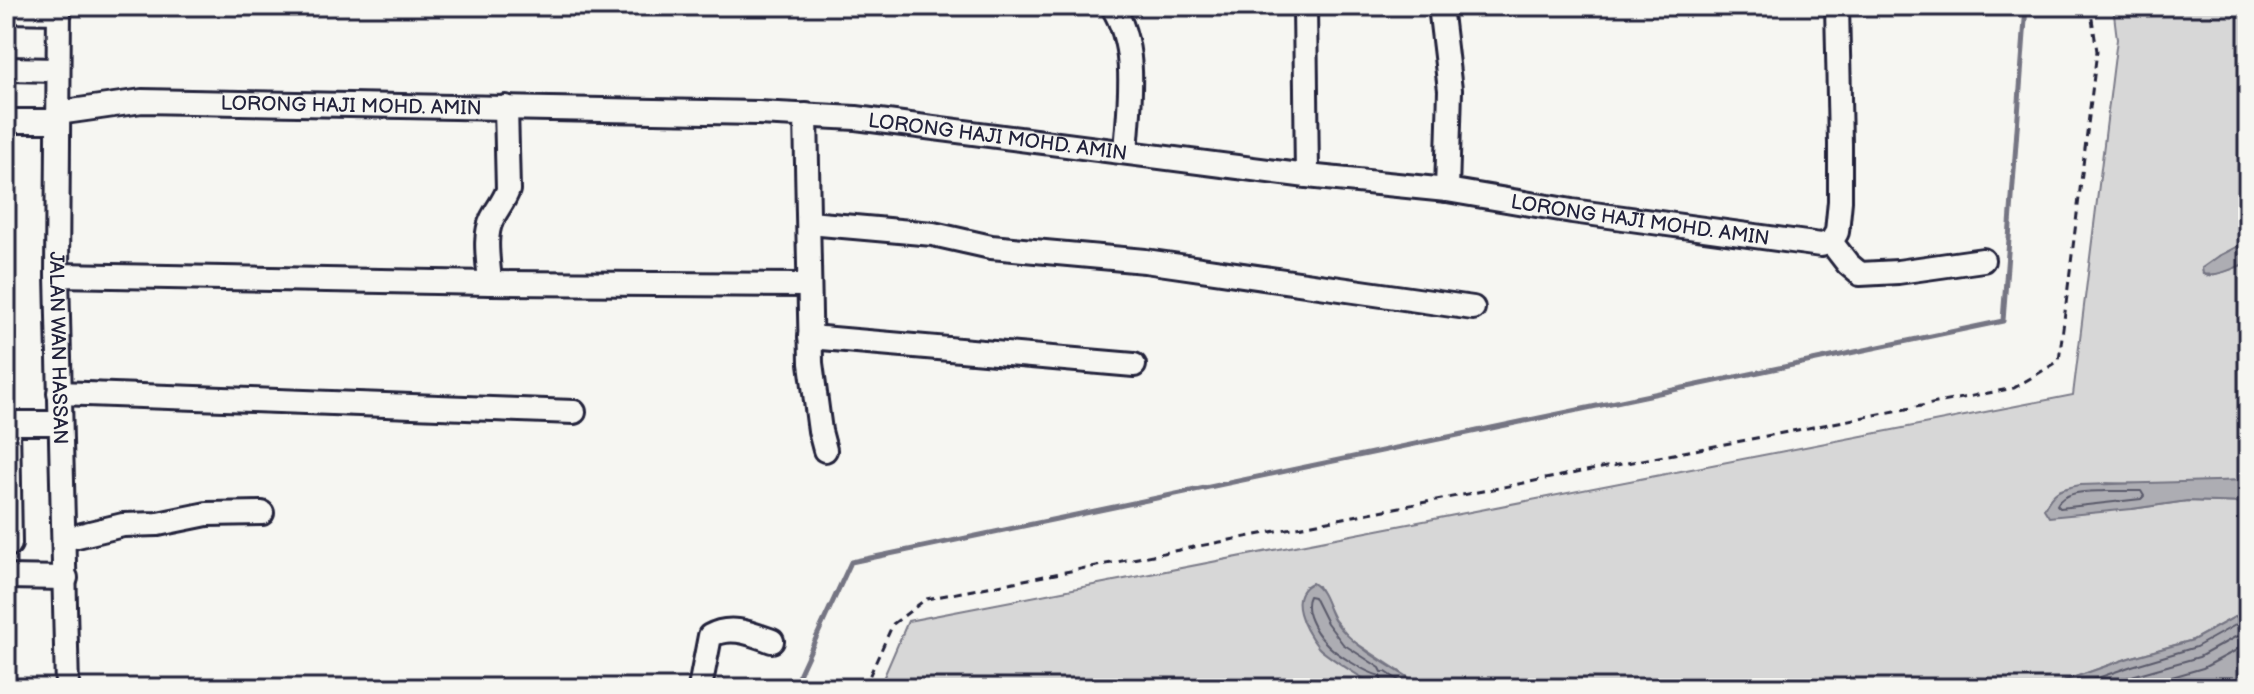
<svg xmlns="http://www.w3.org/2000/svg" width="2254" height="694" viewBox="0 0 2254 694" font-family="'Balsamiq Sans',sans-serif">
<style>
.green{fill:#d7d7d7;stroke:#7c7c89;stroke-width:2}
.water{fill:#adadb3;stroke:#757583;stroke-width:2}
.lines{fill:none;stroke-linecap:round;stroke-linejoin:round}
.shore{stroke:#5a5a6b;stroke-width:2}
.stream{stroke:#757583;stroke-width:5}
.minor-casing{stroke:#22223b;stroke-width:28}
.path{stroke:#22223b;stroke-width:3;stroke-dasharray:8 6;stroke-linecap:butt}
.minor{stroke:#f6f6f2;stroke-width:22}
.labels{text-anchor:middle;stroke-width:6;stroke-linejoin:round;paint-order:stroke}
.street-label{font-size:20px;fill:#22223b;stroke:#f6f6f2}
</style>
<rect width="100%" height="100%" fill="#f6f6f2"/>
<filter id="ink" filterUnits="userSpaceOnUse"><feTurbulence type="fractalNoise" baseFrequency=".0125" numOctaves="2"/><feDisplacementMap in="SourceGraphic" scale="16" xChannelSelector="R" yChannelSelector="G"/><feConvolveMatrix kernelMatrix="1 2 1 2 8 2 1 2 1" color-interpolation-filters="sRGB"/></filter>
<g filter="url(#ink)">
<path class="green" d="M2113,6H2248V241L2219,256L2208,276L2232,269L2248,262V480L2152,484L2106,483L2132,509L2187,501L2248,503V605L2242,613L2193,640L2129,658L2044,688H1425L1350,639L1334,619L1318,586H1306L1380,688H879L908,621L2073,395L2117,39Z"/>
<path class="water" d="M2248,241V262C2235,268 2217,277 2203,274L2202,268L2219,256Z
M2248,480V503L2187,501L2132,509L2049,517L2044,509C2054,490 2059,489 2080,485Z
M1312,583C1325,590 1327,608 1334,620C1354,649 1396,669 1425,688C1414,688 1391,691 1381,688C1372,685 1325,655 1318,647C1305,630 1285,595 1312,583Z
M2248,605V688H2044L2129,658L2193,640L2242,613Z"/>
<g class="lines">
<path class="shore" d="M2106,491H2141L2144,496L2141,499L2060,508L2057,505C2064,490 2090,492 2106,491Z
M1384,688L1380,676C1365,672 1335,654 1325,642C1315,632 1302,610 1309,596L1314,597L1327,623L1343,644L1380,668L1382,672H1386L1410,688
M2069,688L2132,666L2196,647L2248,618
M2099,688L2135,675L2199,657L2248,630
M2134,688L2203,668L2248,644"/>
<path class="stream" d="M793,688L851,562L2003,321L2026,6"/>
<defs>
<g id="minor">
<path id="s1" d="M59,6L57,275L67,688"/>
<path d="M1112,6C1139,48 1129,104 1126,152"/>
<path d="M1305,6L1307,176"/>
<path d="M1440,6L1450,90L1447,190"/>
<path d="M6,11L59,12"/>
<path d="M6,69L58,70"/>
<path id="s2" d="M58,113L142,101L758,113L856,118L1307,176L1447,190L1572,211L1821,245L1831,242L1837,232L1840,201V144L1837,6"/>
<path d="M806,115L811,363L820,431L825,450"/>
<path d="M6,121H58"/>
<path d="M809,223L933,234L991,247L1145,261L1473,308"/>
<path d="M1831,242L1848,264L1860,274L1898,272L1983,260"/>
<path d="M57,275L490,283L809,285"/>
<path d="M490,283C489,264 483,237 492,219C497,209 504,201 508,190L506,107"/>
<path d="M810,337L1134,365"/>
<path d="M59,393L574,412"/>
<path d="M6,423H60"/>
<path d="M8,423L10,544"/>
<path d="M65,539L123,525L158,524L207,514L262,513"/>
<path d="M6,577L66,578"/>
<path d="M700,688L710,636C731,624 752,634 772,641"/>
</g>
</defs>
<use href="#minor" class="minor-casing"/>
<path class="path" d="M864,688L893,624L926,599L2014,388L2059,361L2097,51L2090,6"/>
<use href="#minor" class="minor"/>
</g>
</g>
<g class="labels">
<g class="street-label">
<text dy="7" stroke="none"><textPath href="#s2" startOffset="294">LORONG HAJI MOHD. AMIN</textPath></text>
<text dy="7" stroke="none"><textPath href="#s2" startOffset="942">LORONG HAJI MOHD. AMIN</textPath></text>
<text dy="7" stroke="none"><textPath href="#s2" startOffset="1590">LORONG HAJI MOHD. AMIN</textPath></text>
<text dy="7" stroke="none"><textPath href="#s1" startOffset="342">JALAN WAN HASSAN</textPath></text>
</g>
</g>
<rect width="2254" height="694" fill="none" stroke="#f6f6f2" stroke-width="32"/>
<rect x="16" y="16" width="2222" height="662" fill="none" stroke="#22223b" stroke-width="3" filter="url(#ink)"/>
</svg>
